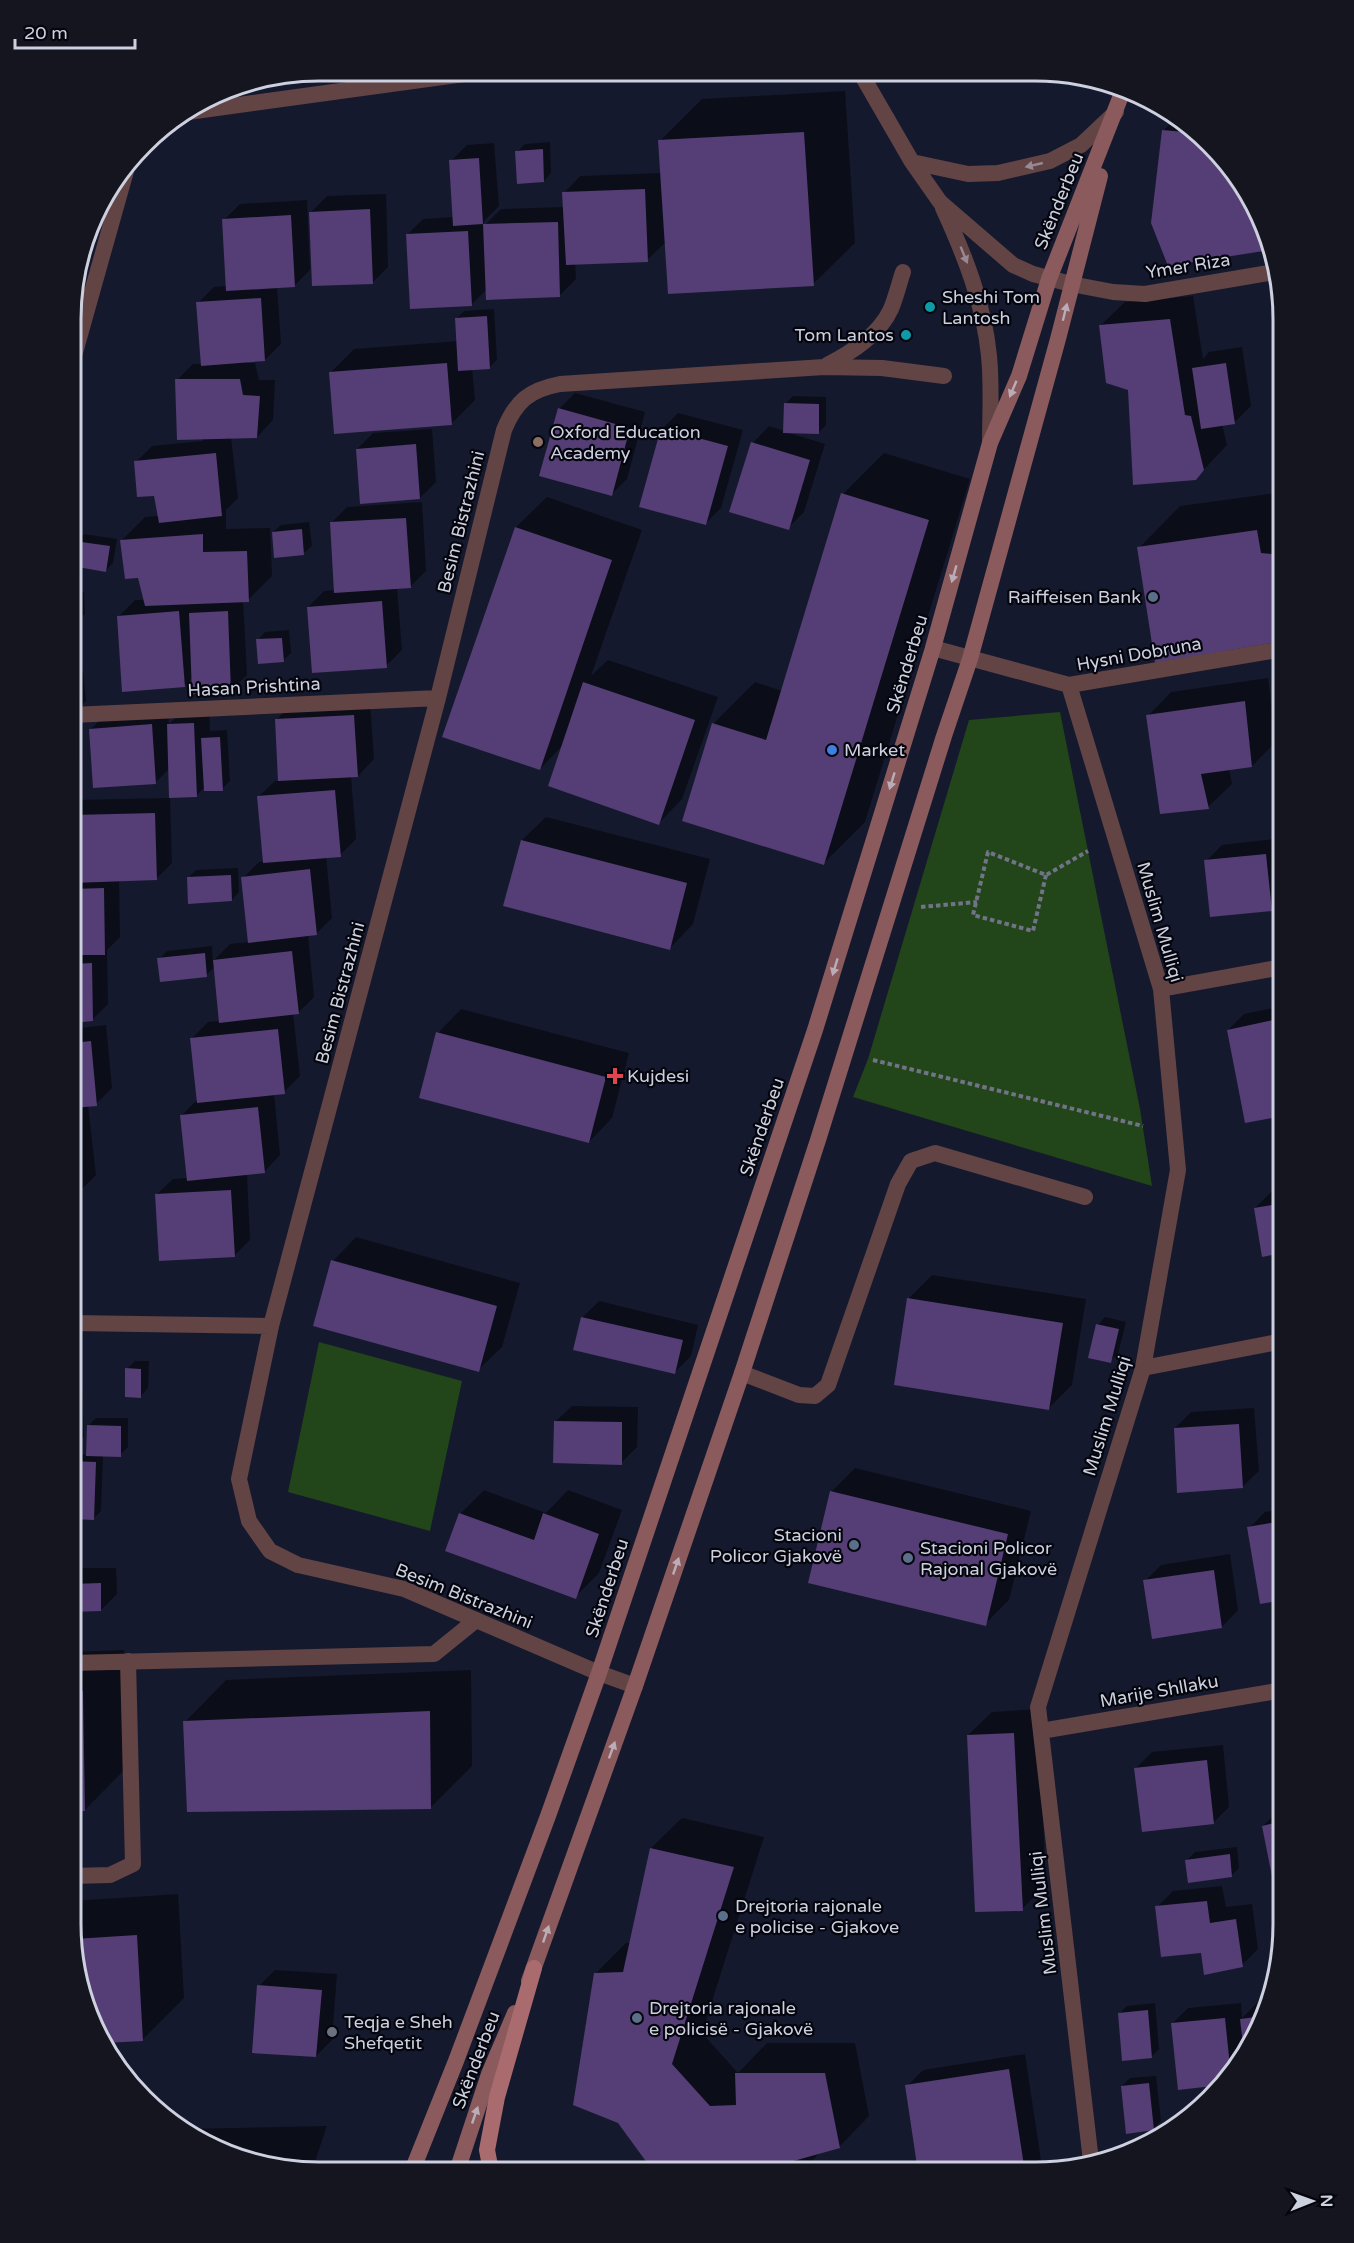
<svg xmlns="http://www.w3.org/2000/svg" width="1354" height="2243" viewBox="0 0 1354 2243" font-family="'Varela Round',sans-serif">
<style>
.green{fill:#224519}
.shadow{fill:#0007}
.building{fill:#553d75}
.lines{fill:none;stroke-linecap:round;stroke-linejoin:round}
.path{stroke:#717486;stroke-width:4;stroke-dasharray:4.5 3;stroke-linecap:butt}
.service{stroke:#624445;stroke-width:16}
.minor{stroke:#624445;stroke-width:16}
.tertiary{stroke:#624445;stroke-width:16}
.secondary{stroke:#8a5a5c;stroke-width:16}
.primary{stroke:#a96b6e;stroke-width:16}
.oneway{fill:#988a92}
.oneway2{fill:#b9adb8}
.culture-dot{fill:#0f9aa8;stroke:#04050d;stroke-width:2}
.education-dot{fill:#8d6e63;stroke:#04050d;stroke-width:2}
.service-dot{fill:#5c6f8a;stroke:#04050d;stroke-width:2}
.shop-dot{fill:#3f7fe0;stroke:#04050d;stroke-width:2}
.health-dot{fill:#e0444e;stroke:#04050d;stroke-width:2}
.worship-dot{fill:#6b7280;stroke:#04050d;stroke-width:2}
.labels{text-anchor:middle;stroke-width:4.5;stroke-linejoin:round;paint-order:stroke}
.street-label{font-size:18px;fill:#cdd0df;stroke:#04050d}
.poi-label{font-size:18px;fill:#cdd0df;stroke:#04050d;text-anchor:start}
.rim{fill:none;stroke:#cdd0df;stroke-width:3}
</style>
<rect width="100%" height="100%" fill="#15192e"/>
<path class="green" d="M1060,712L1140,1109L1152,1186L853,1097L868,1059L969,720Z
M319,1342L462,1381L430,1531L288,1492Z"/>
<path class="shadow" d="M845,91L855,243L813,284L666,242L647,260L575,263L576,279L560,295L487,289L471,305L407,235L423,219L454,217L451,161L467,145L494,143L499,206L484,221V226L501,209L565,207L564,193L580,176L662,173L660,141L702,99Z
M1176,116L1186,122L1232,168L1265,224L1163,131L1175,119Z
M550,142L551,173L544,181L517,152L525,144Z
M386,194L388,267L372,283L311,212L327,196Z
M307,200L310,270L294,286L277,287L281,344L265,360L247,361V363H255L259,380H275L273,420L257,437H231L238,498L226,510V529L270,528L272,576L248,600H243L247,675L231,691L193,677L184,686L119,616L135,600H145L139,576L121,541L145,517L159,516L155,495L136,462L152,446L203,441L177,380L193,364H202L198,303L214,287L227,286L224,220L240,204Z
M1193,296L1203,359L1209,352L1242,347L1251,406L1234,423L1222,424L1227,445L1195,479L1130,389L1101,325L1125,302Z
M494,309L497,360L489,368H472L475,400L451,424L331,372L354,349L458,341L457,318L464,311Z
M1283,341V406H1280L1275,350Z
M575,393L645,412L627,479L611,495L559,409Z
M793,396L826,397V425L818,433H789L825,444L804,512L788,528L731,511L753,443L769,426L785,431V404Z
M678,413L743,430L721,508L705,524L662,429Z
M432,429L436,482L420,498L357,449L373,433Z
M884,453L970,479L865,822L823,864L713,724L755,682L782,691L843,494Z
M1283,492V640L1156,661L1139,548L1180,506Z
M547,497L642,530L591,676L608,660L718,697L682,799L659,823L563,745L540,769L444,736L516,527Z
M422,502L426,571L410,587L397,588L402,650L386,666L308,607L324,591L336,590L331,523L347,507Z
M309,522L312,546L304,553L273,532L281,525Z
M84,534L117,539L113,563L105,571L72,565L76,541Z
M84,592L85,614L77,621L72,622V593Z
M289,630L291,653L283,661L258,640L265,632Z
M83,671L86,701L78,709H72V672Z
M1268,678L1276,742L1252,766L1229,769L1232,784L1208,807L1148,716L1171,692Z
M370,700L374,759L358,776H351L356,839L340,855L326,856L332,918L316,934L308,935L314,997L298,1013H293L300,1076L284,1092L274,1093L280,1155L264,1172L247,1173L250,1240L234,1256L156,1195L173,1179L188,1178L182,1115L198,1099L192,1038L208,1022L220,1021L215,967L206,975L159,959L167,951L212,946L213,961L230,944L250,942L243,878L259,862L264,861L258,797L275,781H279L276,720L292,704Z
M209,707L210,731L227,730L230,781L222,789L206,786L197,795L170,768L155,783L91,729L107,713L168,709L169,724L184,709Z
M170,798L172,863L156,879L119,880L120,937L107,950L108,1004L92,1020L72,1021V803L74,800Z
M546,817L710,859L693,924L670,948L522,840Z
M1282,838L1283,898L1272,909L1206,861L1222,845Z
M238,868L239,892L232,900L188,878L196,870Z
M1283,1006V1114L1246,1122L1228,1030L1244,1014Z
M461,1009L629,1053L612,1118L589,1142L438,1033Z
M106,1025L112,1088L96,1104L88,1105L96,1175L80,1191L71,1192L72,1029Z
M1283,1190V1251L1263,1255L1255,1208L1271,1192Z
M356,1237L520,1283L502,1347L478,1370L333,1261Z
M932,1275L1086,1299L1072,1385L1049,1408L909,1298Z
M599,1301L698,1325L691,1356L675,1372L583,1317Z
M1105,1317L1126,1322L1118,1354L1110,1361L1098,1325Z
M135,1361H149L148,1388L141,1396L127,1369Z
M82,1381L84,1437L71,1449V1457L75,1454L88,1455L89,1425L96,1418H128V1447L120,1455H103L101,1511L93,1519L71,1518V1382Z
M572,1406L638,1407L637,1447L621,1463L555,1422Z
M1254,1408L1259,1471L1242,1487L1175,1428L1191,1412Z
M855,1468L1031,1511L1009,1600L985,1624L831,1492Z
M484,1490L546,1513L568,1490L622,1510L599,1573L575,1597L460,1514Z
M1283,1508V1598L1262,1602L1249,1528L1265,1512Z
M1230,1554L1238,1610L1222,1627L1145,1581L1161,1565Z
M71,1568H116L117,1594L101,1610H71Z
M124,1650L126,1768L85,1810H71V1652Z
M471,1670L472,1766L431,1807L185,1722L226,1680Z
M1038,1709L1046,1885L1022,1909L968,1735L992,1712Z
M1223,1745L1229,1807L1213,1823L1136,1768L1152,1752Z
M1283,1809V1909L1263,1826L1279,1810Z
M682,1818L764,1837L702,2033L738,2073L767,2043H855L869,2116L839,2147L820,2152L802,2172L654,2171L619,2122L596,1973L626,1943H631L651,1848Z
M1237,1847L1239,1868L1231,1876L1187,1860L1195,1852Z
M1222,1886L1226,1907L1252,1904L1258,1949L1242,1965L1202,1952L1157,1907L1173,1891Z
M178,1894L184,1998L143,2039L103,2042L89,2019L70,1924L71,1901Z
M275,1970L337,1974L332,2040L316,2056L259,1986Z
M1271,2001L1265,2014L1257,2015V2018L1263,2017L1232,2075L1224,2083L1179,2088L1172,2024L1188,2008L1241,2003L1242,2018L1257,2003Z
M1155,2003L1159,2049L1151,2057L1120,2013L1127,2006Z
M1025,2054L1042,2167L1035,2172H920L907,2086L923,2070Z
M1156,2076L1161,2121L1153,2129L1122,2086L1130,2078Z
M327,2126L312,2170H287L224,2153L182,2129Z"/>
<path class="building" d="M1162,130L1197,133L1232,168L1265,224L1270,250L1168,266L1151,223Z
M804,132L814,286L668,294L658,140Z
M543,149L544,182L517,184L515,151Z
M479,158L483,224L453,226L449,160Z
M645,189L648,262L566,265L562,192Z
M370,209L373,284L312,286L309,212Z
M291,215L295,287L226,291L222,219Z
M558,222L560,297L486,300L483,224Z
M468,231L472,306L410,309L406,234Z
M261,298L265,361L201,366L196,302Z
M487,316L490,369L458,371L455,318Z
M1170,319L1185,415L1191,416L1204,470L1196,480L1133,485L1128,390L1106,383L1099,325Z
M1283,348V408H1279L1273,349Z
M447,363L452,425L334,434L329,372Z
M1226,363L1235,424L1201,429L1192,368Z
M175,379H240L243,395L260,396L257,438L177,440Z
M784,403L819,404V434L783,433Z
M558,408L630,428L612,496L539,476Z
M661,428L728,446L706,525L639,507Z
M751,442L810,460L789,530L729,512Z
M416,444L420,499L360,504L356,449Z
M216,453L222,516L159,523L154,496L137,497L134,461Z
M841,493L929,520L824,865L682,821L712,723L766,740Z
M406,518L411,588L334,593L330,522Z
M515,527L612,560L540,770L442,737Z
M302,529L304,555L274,558L272,532Z
M1257,530L1261,553L1283,555V641L1155,663L1137,547Z
M203,534V552L247,551L249,602L145,606L138,578L125,579L120,540Z
M74,541L110,546L106,572L72,566Z
M72,599H77L78,623H72Z
M382,601L387,668L312,673L307,607Z
M179,611L185,687L122,692L117,616Z
M228,611L231,692L192,694L189,613Z
M282,638L284,662L258,664L256,639Z
M72,679H76L79,710L72,711Z
M583,682L695,720L659,825L548,786Z
M1245,701L1252,767L1201,774L1209,809L1160,814L1146,715Z
M354,715L358,777L278,781L275,719Z
M194,723L197,797L169,798L167,724Z
M152,724L156,784L93,788L89,729Z
M220,737L223,791H204L201,738Z
M335,790L341,857L263,863L257,796Z
M155,813L157,880L72,883V815Z
M521,840L687,883L670,950L503,906Z
M1266,854L1272,911L1210,917L1204,860Z
M310,869L317,935L248,943L241,877Z
M231,875L232,901L188,904L187,877Z
M104,888L105,955H72V889Z
M292,951L299,1014L219,1023L213,960Z
M205,953L207,977L160,982L157,958Z
M92,963L93,1021L72,1023V964Z
M1283,1018V1116L1245,1123L1227,1030Z
M278,1029L285,1094L197,1103L190,1038Z
M436,1032L606,1077L589,1143L419,1098Z
M91,1041L97,1106L72,1108V1043Z
M258,1107L265,1173L187,1181L180,1115Z
M72,1124L81,1192L71,1193Z
M231,1190L235,1257L159,1261L155,1194Z
M1283,1203V1253L1262,1257L1254,1208Z
M331,1260L497,1306L479,1372L313,1326Z
M907,1298L1063,1323L1049,1410L894,1385Z
M581,1317L683,1340L675,1374L573,1350Z
M1096,1324L1119,1329L1111,1363L1088,1358Z
M125,1368L141,1369V1398L125,1397Z
M554,1421L622,1422V1465L553,1463Z
M1239,1424L1243,1488L1177,1493L1174,1428Z
M87,1425L121,1426V1457L86,1456Z
M71,1461L96,1462L94,1520L71,1519Z
M830,1491L1008,1534L986,1626L808,1583Z
M459,1513L534,1540L543,1513L599,1534L576,1599L445,1551Z
M1283,1521V1600L1260,1604L1247,1527Z
M1214,1570L1222,1628L1152,1639L1143,1580Z
M101,1583V1611L71,1612V1584Z
M83,1691L85,1811H71V1692Z
M430,1711L431,1809L187,1812L183,1721Z
M1014,1733L1023,1911L975,1912L967,1735Z
M1207,1760L1214,1824L1142,1832L1134,1768Z
M1283,1821V1911L1279,1912L1262,1826Z
M650,1848L734,1867L672,2064L710,2106L736,2105L735,2073H825L840,2148L790,2162V2172L653,2171L618,2123L573,2105L594,1973L623,1972Z
M1230,1854L1232,1877L1188,1883L1185,1860Z
M1207,1901L1210,1923L1236,1919L1243,1967L1204,1975L1201,1953L1161,1957L1155,1906Z
M137,1935L143,2041L104,2043L89,2019L74,1939Z
M257,1985L322,1990L316,2057L252,2053Z
M1148,2010L1152,2058L1122,2061L1118,2013Z
M1264,2016L1247,2046L1244,2053L1240,2019Z
M1225,2018L1231,2076L1222,2085L1178,2090L1171,2023Z
M1009,2069L1025,2172H918L905,2085Z
M1149,2083L1154,2130L1126,2134L1121,2086Z"/>
<g class="lines">
<path class="path" d="M1046,875L1033,931L973,915L988,852L1046,875L1088,851
M921,907L977,902
M873,1060L1143,1126"/>
<path class="service" d="M742,1373L799,1395L815,1396L828,1385L898,1184L911,1161L935,1153L1085,1197
M71,1663L434,1654L476,1620
M71,1876L110,1875L133,1864L128,1661"/>
<path class="minor" d="M1071,284L1113,292L1145,294L1274,272
M72,363L126,171
M827,365C852,352 879,335 891,309C896,297 899,284 903,272
M933,648L1069,685L1283,649
M1069,685L1161,989L1178,1170L1143,1368L1038,1707L1091,2161
M72,715L438,698
M1161,989L1283,967
M71,1323L271,1326
M1143,1368L1283,1341
M635,1686L599,1673L404,1589L298,1565L270,1551L249,1521L239,1479L271,1326L438,698L504,430C516,401 529,390 560,384L824,367L882,368L944,376
M1041,1731L1283,1690"/>
<path class="tertiary" d="M860,72L912,162L940,202L1013,265L1033,274L1071,284
M188,112L486,71
M912,162L968,174L998,173L1050,161L1081,145L1116,112
M943,208C965,256 984,304 989,356C992,385 990,415 990,443"/>
<path class="secondary" d="M529,1981L635,1686L742,1373L818,1140L944,736L970,659L1058,339L1100,176
M412,2171L456,2061L548,1816L599,1673L815,1030L933,648L990,443L1019,376L1049,279L1124,88
M457,2171L489,2074L515,2013"/>
<path class="primary" d="M491,2171L487,2150L497,2097L534,1968"/>
</g>
<defs><path id="oneway-solid" d="M-6-.8H1V-3.2L6.5 0L1 3.2V.8H-6Z" transform="scale(1.5)"/></defs>
<g class="oneway">
<use href="#oneway-solid" transform="translate(1034 165) rotate(167)"/>
<use href="#oneway-solid" transform="translate(964 255) rotate(68)"/>
</g>
<g class="oneway2">
<use href="#oneway-solid" transform="translate(1065 312) rotate(-76)"/>
<use href="#oneway-solid" transform="translate(1013 389) rotate(113)"/>
<use href="#oneway-solid" transform="translate(954 574) rotate(106)"/>
<use href="#oneway-solid" transform="translate(892 781) rotate(107)"/>
<use href="#oneway-solid" transform="translate(835 967) rotate(107)"/>
<use href="#oneway-solid" transform="translate(676 1566) rotate(-71)"/>
<use href="#oneway-solid" transform="translate(612 1750) rotate(-70)"/>
<use href="#oneway-solid" transform="translate(546 1934) rotate(-71)"/>
<use href="#oneway-solid" transform="translate(475 2115) rotate(-71)"/>
</g>
<g class="culture-dot">
<circle cx="930" cy="307" r="6"/>
<circle cx="906" cy="335" r="6"/>
</g>
<circle class="education-dot" cx="538" cy="442" r="6"/>
<g class="service-dot">
<circle cx="1153" cy="597" r="6"/>
<circle cx="854" cy="1545" r="6"/>
<circle cx="908" cy="1558" r="6"/>
<circle cx="723" cy="1916" r="6"/>
<circle cx="637" cy="2018" r="6"/>
</g>
<circle class="shop-dot" cx="832" cy="750" r="6"/>
<path class="health-dot" d="M612 1067h6v6h6v6h-6v6h-6v-6h-6v-6h6z"/>
<circle class="worship-dot" cx="332" cy="2032" r="6"/>
<g class="labels">
<g class="street-label">
<text transform="translate(1059 201) rotate(-68)" y="6">Skënderbeu</text>
<text transform="translate(1188 266) rotate(-9)" y="6">Ymer Riza</text>
<text transform="translate(461 522) rotate(-76)" y="6">Besim Bistrazhini</text>
<text transform="translate(1139 654) rotate(-10)" y="6">Hysni Dobruna</text>
<text transform="translate(907 664) rotate(-73)" y="6">Skënderbeu</text>
<text transform="translate(254 687) rotate(-3)" y="6">Hasan Prishtina</text>
<text transform="translate(1160 922) rotate(74)" y="6">Muslim Mulliqi</text>
<text transform="translate(340 993) rotate(-75)" y="6">Besim Bistrazhini</text>
<text transform="translate(762 1127) rotate(-71)" y="6">Skënderbeu</text>
<text transform="translate(1107 1416) rotate(-73)" y="6">Muslim Mulliqi</text>
<text transform="translate(607 1588) rotate(-72)" y="6">Skënderbeu</text>
<text transform="translate(464 1596) rotate(22)" y="6">Besim Bistrazhini</text>
<text transform="translate(1159 1691) rotate(-10)" y="6">Marije Shllaku</text>
<text transform="translate(1043 1913) rotate(-97)" y="6">Muslim Mulliqi</text>
<text transform="translate(476 2060) rotate(-69)" y="6">Skënderbeu</text>
</g>
<g class="poi-label">
<text x="942" y="303">Sheshi Tom<tspan x="942" dy="21">Lantosh</tspan></text>
<text x="894" y="341" text-anchor="end">Tom Lantos</text>
<text x="550" y="438">Oxford Education<tspan x="550" dy="21">Academy</tspan></text>
<text x="1141" y="603" text-anchor="end">Raiffeisen Bank</text>
<text x="844" y="756">Market</text>
<text x="627" y="1082">Kujdesi</text>
<text x="842" y="1541" text-anchor="end">Stacioni<tspan x="842" dy="21">Policor Gjakovë</tspan></text>
<text x="920" y="1554">Stacioni Policor<tspan x="920" dy="21">Rajonal Gjakovë</tspan></text>
<text x="735" y="1912">Drejtoria rajonale<tspan x="735" dy="21">e policise - Gjakove</tspan></text>
<text x="649" y="2014">Drejtoria rajonale<tspan x="649" dy="21">e policisë - Gjakovë</tspan></text>
<text x="344" y="2028">Teqja e Sheh<tspan x="344" dy="21">Shefqetit</tspan></text>
</g>
</g>
<path d="M0 0H1354V2243H0ZM319 81H1035A238 238 0 0 1 1273 319V1924A238 238 0 0 1 1035 2162H319A238 238 0 0 1 81 1924V319A238 238 0 0 1 319 81Z" fill="#14151e" fill-rule="evenodd"/>
<path class="rim" d="M319 81H1035A238 238 0 0 1 1273 319V1924A238 238 0 0 1 1035 2162H319A238 238 0 0 1 81 1924V319A238 238 0 0 1 319 81Z"/>
<g transform="translate(1312 2201) rotate(89)" stroke="#04050d" stroke-width="4.5" paint-order="stroke">
<path d="M0-4.5L10 22L0 15L-10 22Z" fill="#cdd0df"/>
<text y="-9" font-size="16" font-weight="bold" text-anchor="middle" fill="#cdd0df">N</text>
</g>
<path d="M15 39v9h120v-9" fill="none" stroke="#cdd0df" stroke-width="3"/>
<text x="24" y="39" font-size="18" fill="#cdd0df" stroke="#04050d" stroke-width="4.5" paint-order="stroke">20 m</text>
</svg>
